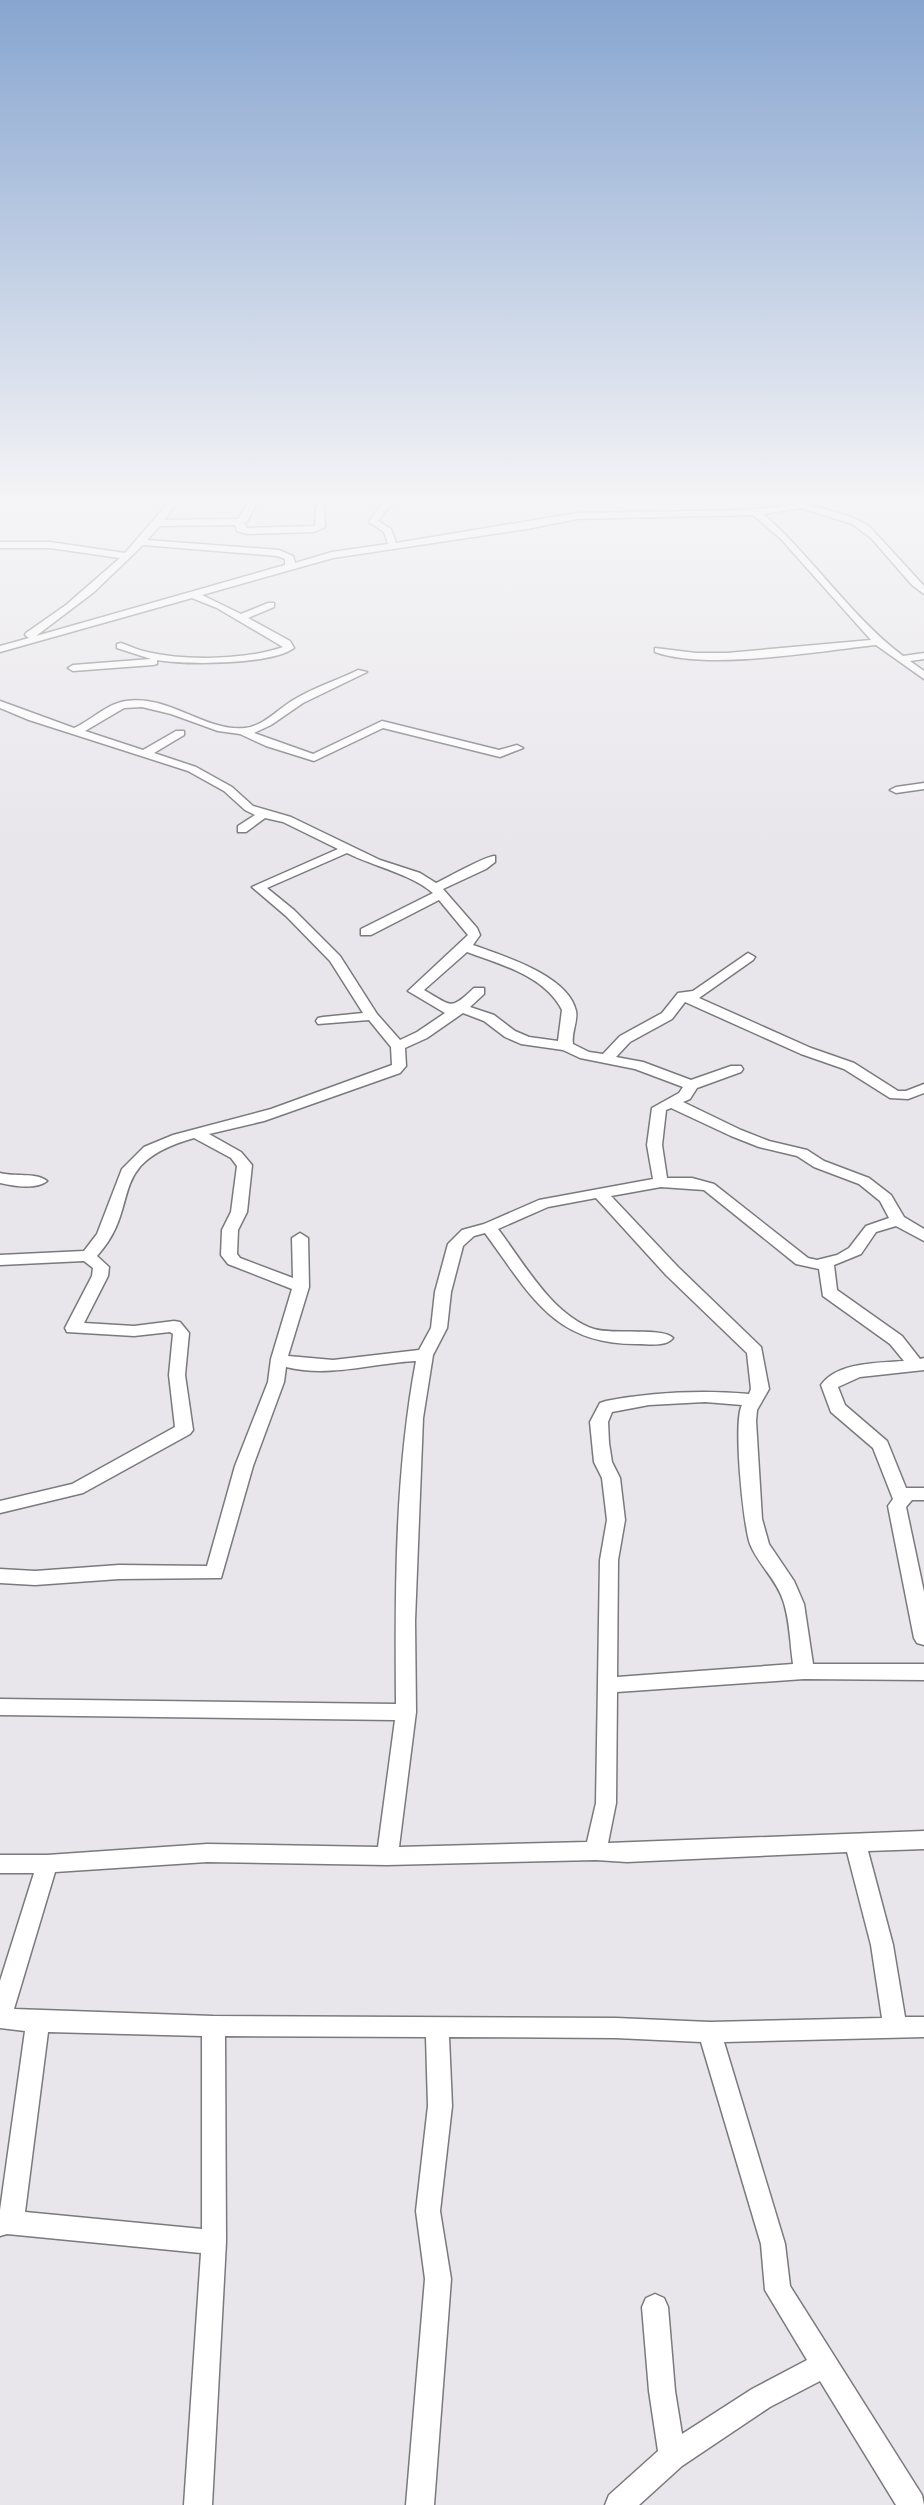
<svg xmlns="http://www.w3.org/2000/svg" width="924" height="2505" viewBox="0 0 924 2505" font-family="'Open Sans',sans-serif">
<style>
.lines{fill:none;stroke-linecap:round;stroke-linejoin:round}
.minor-casing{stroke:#7a797d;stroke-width:3}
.minor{fill:#fff;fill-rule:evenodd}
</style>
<rect width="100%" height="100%" fill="#e8e6eb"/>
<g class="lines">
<defs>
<path id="minor" d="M174,496H182L164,520L238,519L252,496H260L248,520L244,523L247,528L315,526L316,509L320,496H328L324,509L325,527L314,532L247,534L237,531L235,525L160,526L147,540L279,550L293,556L295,563L332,552L388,544L384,532L369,522C378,508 387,496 404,496L386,510L378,521L391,529L396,543L577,513L748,510L787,506L819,496H832L810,505L852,517L869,526L924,586V594L912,585L871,538L852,524L801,508L763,514C813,557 850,616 903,656L924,653V659L910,661L924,671V679L876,645C818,651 708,671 655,652V648L696,653H727L871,640L781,539L753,515L577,519L527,529L333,558L202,595L241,614L268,603H274V607L248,618L290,641L294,648C271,665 186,665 157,660V664L153,665L73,671L68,668L73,665L151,659L117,648V644L121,643C130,646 138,650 147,652C185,661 246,660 283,647L217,608L192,598L0,652V646L29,638L25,635L26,633L66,605L120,558L50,548H0V542H50L125,553ZM143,545L277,556L285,559V565L36,636L94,592Z
M358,670L367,672L303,703L271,725L254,733L313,754L382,721L499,750L517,745L523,748L500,757L383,728L314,761L266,746L240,734L218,731L171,714L142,707L124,708L85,731L143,750L176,731H184V735L154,753L196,767L232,787L253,806L291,817L380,860L420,873L436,883C447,878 487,855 495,856V862L486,869L443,889L477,928L480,935L473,945C503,956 568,975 576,1011C578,1022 571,1033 573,1044L589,1052L603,1054L620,1036L662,1013L678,993L693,991L748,953L755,957L753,960L699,998L811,1048L854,1063L898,1091H906L924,1084V1093L908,1099L890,1098L844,1069L801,1054L685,1002L672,1019L630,1042L616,1057L643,1062L691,1080L731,1066H741L743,1069L741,1072L697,1088L690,1099L683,1102L741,1130L769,1141L807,1150L824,1161L869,1178L891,1195L904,1217L924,1229V1241L896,1226L876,1232L861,1254L834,1265L837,1290L902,1336L920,1359L924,1358V1370L860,1377L838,1387L845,1405L887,1441L906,1488H924V1500H912L906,1507L924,1592V1645L917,1643L914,1638L888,1506L893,1499L873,1448L831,1412L821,1385C837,1362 878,1363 904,1361L890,1344L823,1296L819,1269L796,1264L704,1190L661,1187L611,1196L678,1267L761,1347L769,1389L757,1410L756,1421L762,1519L769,1544L794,1581L804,1604L813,1664H924V1680L804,1679L617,1692L616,1803L608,1843L924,1831V1849L868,1851L893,1945L905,2017H924V2037L724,2042L785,2244L790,2286L922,2495L924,2505H896L820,2381L770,2407L682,2466L639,2505H605L609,2495L658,2451L649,2391L642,2307L646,2298L655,2294L664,2298L668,2307L675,2391L682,2434L752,2389L807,2360L765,2290L761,2244L701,2042L616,2038L449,2037L452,2106L440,2211L451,2279L434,2505H406L425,2279L416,2211L428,2106L426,2037L225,2036L226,2242L212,2505H184L201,2253L7,2234L0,2236V2210L25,2031L0,2028V1981L34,1873H0V1855H47L207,1844L378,1847L395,1720L0,1715V1699L396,1704C395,1590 395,1473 416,1361C373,1363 329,1378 286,1367L284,1382L253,1466L221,1578L119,1579L35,1585L0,1583V1569L35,1571L119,1565L207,1566L235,1466L268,1382L271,1359L292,1289L228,1264L221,1255L222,1230L231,1212L237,1166L231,1158L194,1138C102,1164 144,1205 97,1256L109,1267L108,1276L84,1323L134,1326L174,1321L180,1322L189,1333L185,1375L193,1430L190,1434L83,1493L0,1513V1501L72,1484L175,1427L169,1375L173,1334L170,1332L134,1336L67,1332L65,1328L92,1276L93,1268L84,1261L0,1265V1255L84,1251L97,1234L122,1169L144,1147L173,1135L271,1109L392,1065L391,1047L369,1020L318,1024L316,1021L318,1018L323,1017L363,1013L330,961L286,916L252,887L338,849L283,822L265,818L246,832H238V826L255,815L245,810L224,791L188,771L29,720L0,708V701L74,728C92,720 106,704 126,701C168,694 206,732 245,728C264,726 279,708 295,699C315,687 338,680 358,670ZM347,853C375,867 409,873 433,893L361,929V935H371L439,900L468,935L408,991L445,1013L417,1032L400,1040L377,1014L340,956L294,910L267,888ZM467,952C500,964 545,976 562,1010L558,1041L529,1037L515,1031L494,1015L470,1007L484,994V988H474C450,1011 452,1006 424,990ZM463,1013L484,1021L505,1037L521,1044L563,1050L580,1058L635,1069L683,1087L679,1093L652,1108L647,1145L653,1179L539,1200L484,1224L462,1230L448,1244L435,1292L431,1328L419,1350L333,1360L288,1356L309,1287L308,1238L300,1233L292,1238L293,1278L240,1258L237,1254L238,1230L247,1212L252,1165L241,1152L209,1134L264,1121L400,1073L406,1066L405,1048L427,1038ZM671,1108L731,1136L759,1147L797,1156L814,1167L859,1184L880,1201L889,1218L866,1226L849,1248L837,1255L817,1260L808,1258L714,1184L692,1178H667L662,1145L666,1110ZM596,1198L666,1275L747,1353L751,1389L749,1394C700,1390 654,1392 606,1401L600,1403L590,1422L594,1462L602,1478L607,1520L600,1560L596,1803L587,1842L399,1847L416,1712L415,1621L423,1418L433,1355L447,1328L451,1292L463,1246L474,1236L485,1233C530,1294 553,1345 638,1344C649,1344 666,1347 673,1338C664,1327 612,1335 594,1329C552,1315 524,1263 498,1229L548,1207ZM705,1402L742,1405C733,1421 743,1524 750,1544C758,1564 776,1579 783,1600C790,1620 790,1644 793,1664L617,1677L618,1560L625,1520L620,1478L612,1462L609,1443L608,1422L612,1412L649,1405ZM847,1852L871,1945L882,2018L710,2022L616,2018L213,2016L14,2009L55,1872L207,1862L387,1865L596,1860L627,1862ZM48,2032L202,2036V2229L25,2212Z
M924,783V789L896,793L890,790L896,787Z
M0,1173C14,1177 36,1172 47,1181C36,1190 13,1186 0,1183Z"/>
</defs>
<use href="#minor" class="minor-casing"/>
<use href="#minor" class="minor"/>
</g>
<linearGradient id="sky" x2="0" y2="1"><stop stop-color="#87a5d0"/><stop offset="0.59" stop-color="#f5f4f6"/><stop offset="1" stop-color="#f5f4f6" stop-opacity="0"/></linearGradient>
<rect width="924" height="847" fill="url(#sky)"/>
</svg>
